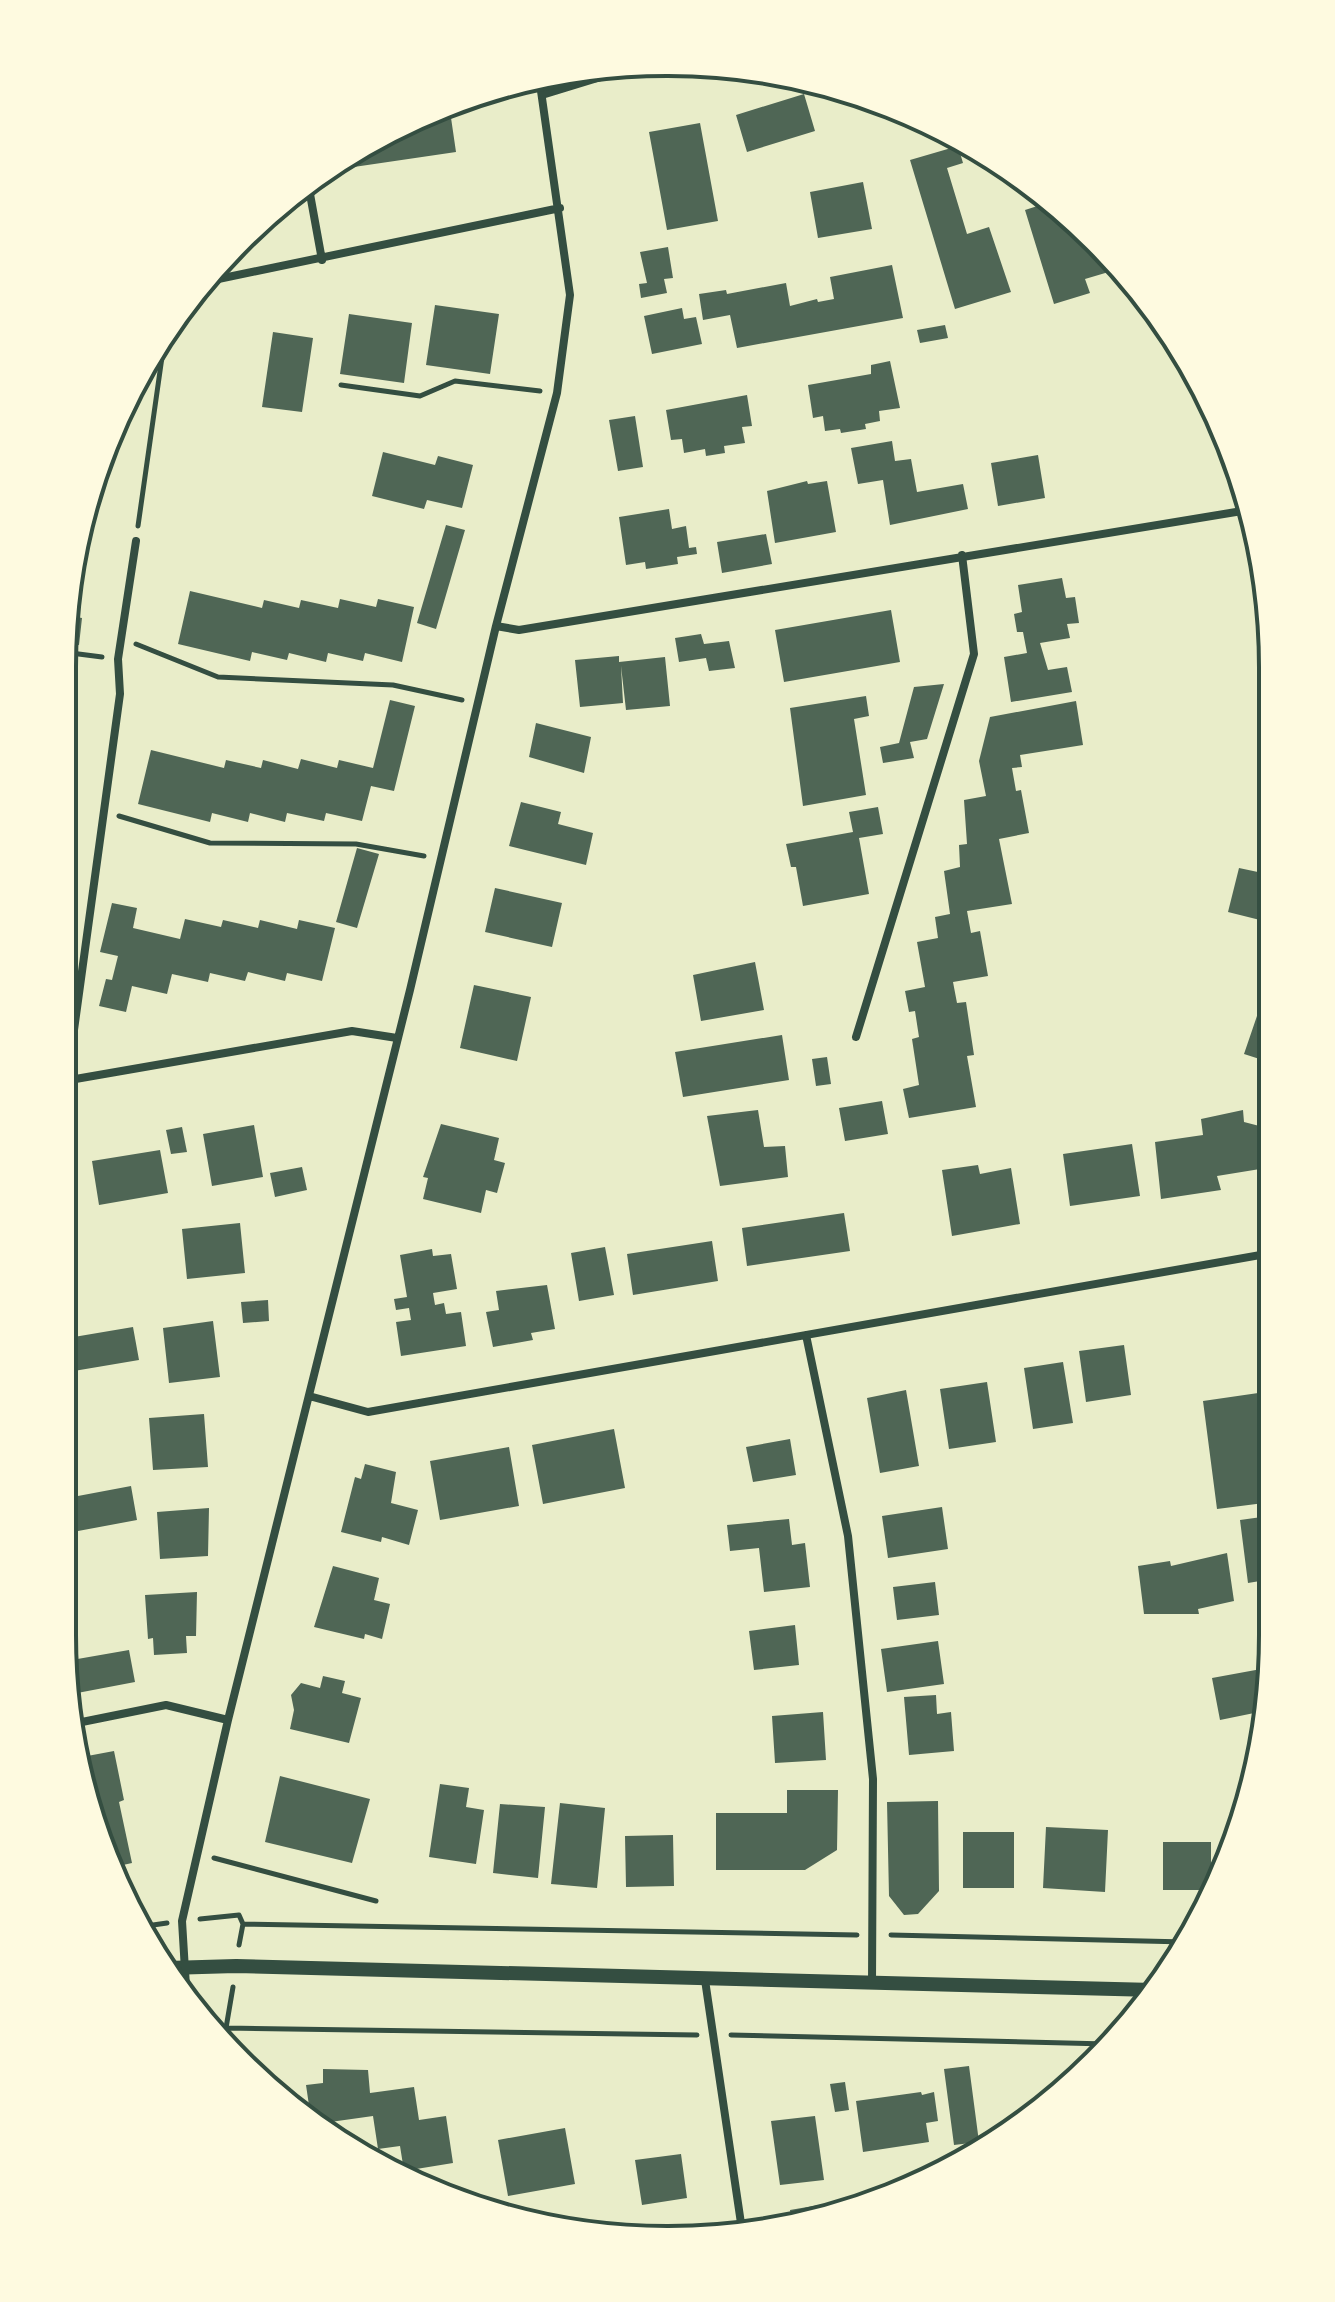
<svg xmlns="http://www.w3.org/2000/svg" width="1335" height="2302" viewBox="0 0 1335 2302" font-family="'Crimson Pro',serif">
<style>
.building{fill:#4f6655}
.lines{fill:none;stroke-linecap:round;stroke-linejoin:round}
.path{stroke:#344e41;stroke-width:5}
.minor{stroke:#344e41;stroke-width:8}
.tertiary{stroke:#344e41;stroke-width:14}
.rim{fill:none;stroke:#344e41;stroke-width:4}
</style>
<rect width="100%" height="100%" fill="#e9edc9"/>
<path class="building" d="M804,94L815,131L747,152L736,115Z
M449,104L456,152L347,168L346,156Z
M700,123L718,221L667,230L649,132Z
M958,146L963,163L947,168L967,234L989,227L1011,292L955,309L910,160Z
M863,182L872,229L818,238L810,192Z
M1050,202L1096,240L1107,253L1112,271L1085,279L1090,293L1054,304L1025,210Z
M668,247L673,278L664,279L667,293L641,298L639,284L647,283L640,252Z
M892,265L903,318L737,348L730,315L703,320L699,294L726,290L727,294L786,283L790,306L817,299L818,302L834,299L830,277Z
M435,305L499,314L490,374L426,365Z
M682,308L684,319L696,317L702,344L652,354L644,316Z
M349,314L412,323L404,383L340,374Z
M945,325L948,338L920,343L917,330Z
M273,332L313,338L302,412L262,407Z
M890,361L900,408L879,411L880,421L865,424L866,429L841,433L840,429L825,431L823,416L813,418L808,385L871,374V365Z
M747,395L752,426L742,427L745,443L724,446L725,453L706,456L705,449L684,453L682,439L671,440L666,410Z
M635,416L643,467L618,471L609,420Z
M112,437L106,479L93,477L94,472Z
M892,441L895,461L911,459L917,492L963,484L968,509L890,525L883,480L858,484L851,448Z
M383,452L435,465L438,456L473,465L462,508L427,500L424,509L372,496Z
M1038,455L1045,498L998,506L991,463Z
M807,481L808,484L827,481L836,532L775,543L767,491Z
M669,509L672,529L686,526L689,548L696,547L697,554L677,557L678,564L646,569L645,562L626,565L619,517Z
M446,525L465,530L436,629L417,623Z
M766,534L772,564L722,573L717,542Z
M1062,578L1066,598L1075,597L1079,623L1067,624L1070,638L1040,643L1048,670L1067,667L1072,692L1011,702L1004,657L1027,653L1023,632H1017L1014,614L1022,612L1018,585Z
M72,584L71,616L82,618L79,645L63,643Z
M190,591L262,608L264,600L299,608L301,600L338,608L340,599L376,607L378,599L414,607L402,662L365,653L363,661L328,653L326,662L289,653L287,660L252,652L250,661L178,644Z
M891,610L900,662L784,682L775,630Z
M701,634L704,644L729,641L735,668L709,671L706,658L679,662L675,638Z
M619,656V662L665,657L670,706L626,710L621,666L623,703L580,707L575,660Z
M944,684L927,739L910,742L914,758L883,763L880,747L899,743L914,687Z
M866,696L869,716L854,719L866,795L803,806L790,708Z
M390,700L415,706L394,791L371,786L362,821L326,813L324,821L287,813L285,822L250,813L248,822L212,813L210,822L138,804L151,750L224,768L226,760L261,768L263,760L298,769L301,759L337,768L339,760L373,768Z
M1076,701L1083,745L1020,755L1022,767L1012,768L1016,791L1021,790L1029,833L999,839L1012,904L967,911L971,933L980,931L988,976L953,982L957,1003L966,1002L974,1055L967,1056L976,1107L909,1118L903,1089L919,1085L912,1039L919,1037L915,1011L909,1012L905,991L925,987L917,942L938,938L935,917L950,914L944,871L960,867L959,845L967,844L964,800L986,796L979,761L990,717Z
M536,723L591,737L584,773L529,757Z
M1271,794H1272V830L1262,828Z
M521,802L561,812L558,824L593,833L586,865L509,846Z
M878,807L883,834L859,838L869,894L803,906L796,867H791L786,844L853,832L849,812Z
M357,848L379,854L357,928L336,922Z
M1239,868L1272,875V923L1228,912Z
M495,888L562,903L552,947L485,932Z
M112,903L137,908L133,928L180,939L185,919L221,927L223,920L258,928L260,920L297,929L299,920L335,928L322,981L287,973L285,981L248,972L245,981L210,973L208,982L172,974L167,994L132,986L126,1012L99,1006L106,979L112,980L118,956L100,952Z
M755,962L764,1010L701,1021L693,975Z
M1272,972V1063L1244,1054Z
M474,985L531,997L517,1061L460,1048Z
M782,1035L789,1080L683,1097L675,1052Z
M827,1057L831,1084L816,1086L812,1059Z
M882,1101L888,1134L845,1141L839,1108Z
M758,1110L764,1147L785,1146L788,1177L720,1186L707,1116Z
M1243,1110L1244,1122L1271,1129L1260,1169L1217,1176L1221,1190L1161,1199L1155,1142L1203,1135L1201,1119Z
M441,1124L499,1138L494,1160L505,1163L497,1193L486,1190L481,1213L423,1199L428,1178L423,1177Z
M254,1125L263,1177L212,1186L203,1134Z
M182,1127L187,1152L171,1154L166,1130Z
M1132,1144L1140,1196L1070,1206L1063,1154Z
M160,1150L168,1193L99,1205L92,1161Z
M978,1165L980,1174L1011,1168L1020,1224L952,1236L942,1170Z
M302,1167L307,1190L275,1197L270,1173Z
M844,1213L850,1251L747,1266L742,1228Z
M240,1223L245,1273L187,1279L182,1229Z
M712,1241L718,1281L633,1295L627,1254Z
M605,1247L614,1295L579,1301L571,1253Z
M432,1249L433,1256L451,1254L457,1289L433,1293L435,1305L444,1303L446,1314L461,1312L466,1346L401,1356L396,1322L411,1320L409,1308L396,1310L394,1299L407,1297L400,1255Z
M547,1285L555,1329L531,1333L533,1340L493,1347L486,1312L499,1310L496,1291Z
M268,1300L269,1321L243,1323L241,1302Z
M213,1321L220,1377L169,1383L163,1328Z
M133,1327L139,1360L62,1373V1339Z
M1124,1345L1131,1395L1086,1402L1079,1351Z
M1063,1362L1073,1423L1033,1429L1024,1368Z
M987,1382L996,1442L949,1449L940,1389Z
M906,1390L919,1466L880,1473L867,1398Z
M1272,1391V1502L1217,1509L1203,1401Z
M204,1414L208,1467L153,1470L149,1418Z
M614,1429L625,1488L543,1504L532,1445Z
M790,1439L796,1475L753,1482L746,1447Z
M509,1447L519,1506L440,1520L430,1461Z
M365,1464L396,1472L391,1503L418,1510L409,1545L382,1537L381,1542L341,1532L355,1477L361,1479Z
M131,1486L137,1520L62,1534V1499Z
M942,1507L948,1549L888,1558L882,1516Z
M209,1508L208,1556L160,1559L157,1512Z
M1269,1516L1272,1579L1248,1583L1240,1520Z
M789,1519L792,1545L805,1543L810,1587L764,1592L759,1548L730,1551L727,1525Z
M1227,1553L1234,1601L1198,1609L1199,1614H1144L1138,1566L1170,1561L1171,1566Z
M333,1566L379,1578L374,1600L390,1604L382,1639L365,1634L364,1639L314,1627Z
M935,1582L939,1615L897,1620L893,1587Z
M197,1592L196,1636H186L187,1653L154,1655L153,1638L148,1639L145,1595Z
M795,1625L799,1665L754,1670L749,1631Z
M938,1641L944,1684L887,1692L881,1649Z
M129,1650L135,1682L72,1694L66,1661Z
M1272,1667L1264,1711L1220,1720L1212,1678Z
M323,1676L345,1681L342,1693L361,1698L349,1743L290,1729L294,1710L291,1695L301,1683L320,1688Z
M936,1695L937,1714L951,1712L954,1751L909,1755L904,1697Z
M823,1712L826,1760L775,1763L772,1716Z
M114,1751L124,1800L119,1802L132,1863L114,1867L94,1829L82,1757Z
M280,1776L370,1799L352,1863L265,1842Z
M440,1784L469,1788L466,1807L484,1810L476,1864L429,1857Z
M787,1790H838L837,1850L805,1870H716V1813H787Z
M938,1801L939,1891L918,1914L904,1915L889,1896L887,1802Z
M560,1803L605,1808L597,1888L551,1884Z
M500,1804L545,1807L538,1878L493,1873Z
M1046,1827L1108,1830L1105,1892L1043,1888Z
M963,1832H1014V1888H963Z
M673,1835L674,1886L626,1887L625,1836Z
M1163,1842H1211V1890H1163Z
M969,2066L979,2142L954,2145L944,2069Z
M323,2069L368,2070L370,2093L414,2087L419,2120L446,2116L453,2163L404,2171L400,2146L378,2149L373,2116L316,2124L311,2119L306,2085L323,2083Z
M845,2082L849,2110L835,2112L830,2084Z
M921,2092L922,2095L934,2092L938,2121L926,2123L929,2142L863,2152L856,2101Z
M815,2116L824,2180L780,2185L771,2121Z
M565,2128L575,2184L508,2196L498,2140Z
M681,2154L687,2198L642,2205L635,2160Z
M819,2205L821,2212L791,2219L790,2210Z"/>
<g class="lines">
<path class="path" d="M341,385L420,396L455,381L540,391
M138,526L166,329
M136,644L218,677L393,685L462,700
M63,652L102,657
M119,816L210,843L356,844L424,856
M214,1858L376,1901
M200,1919L239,1915L243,1924L239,1945
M243,1924L857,1935
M146,1926L167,1923
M891,1935L1186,1942
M226,2028L697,2035
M219,2033L226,2028L233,1987
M731,2035L1107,2044"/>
<path class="minor" d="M542,95L640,65
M308,183L322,260
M204,282L560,208
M496,626L519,630L1248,510
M856,1037L974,654L962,555
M64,1081L352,1031L397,1038
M67,1081L120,694L118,659L136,541
M806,1335L848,1536L873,1779L872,1983
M309,1396L368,1412L1272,1253
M77,1723L166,1705L228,1720
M705,1980L742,2230
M187,2003L182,1921L228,1720L410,990L496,626L557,393L570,295L539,77"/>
<path class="tertiary" d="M168,1968L236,1966L1154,1990"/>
</g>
<path d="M0 0H1335V2302H0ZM667 76H668A591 591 0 0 1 1259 667V1635A591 591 0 0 1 668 2226H667A591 591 0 0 1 76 1635V667A591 591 0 0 1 667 76Z" fill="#fefae0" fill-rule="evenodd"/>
<path class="rim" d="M667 76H668A591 591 0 0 1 1259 667V1635A591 591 0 0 1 668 2226H667A591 591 0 0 1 76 1635V667A591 591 0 0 1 667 76Z"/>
</svg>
